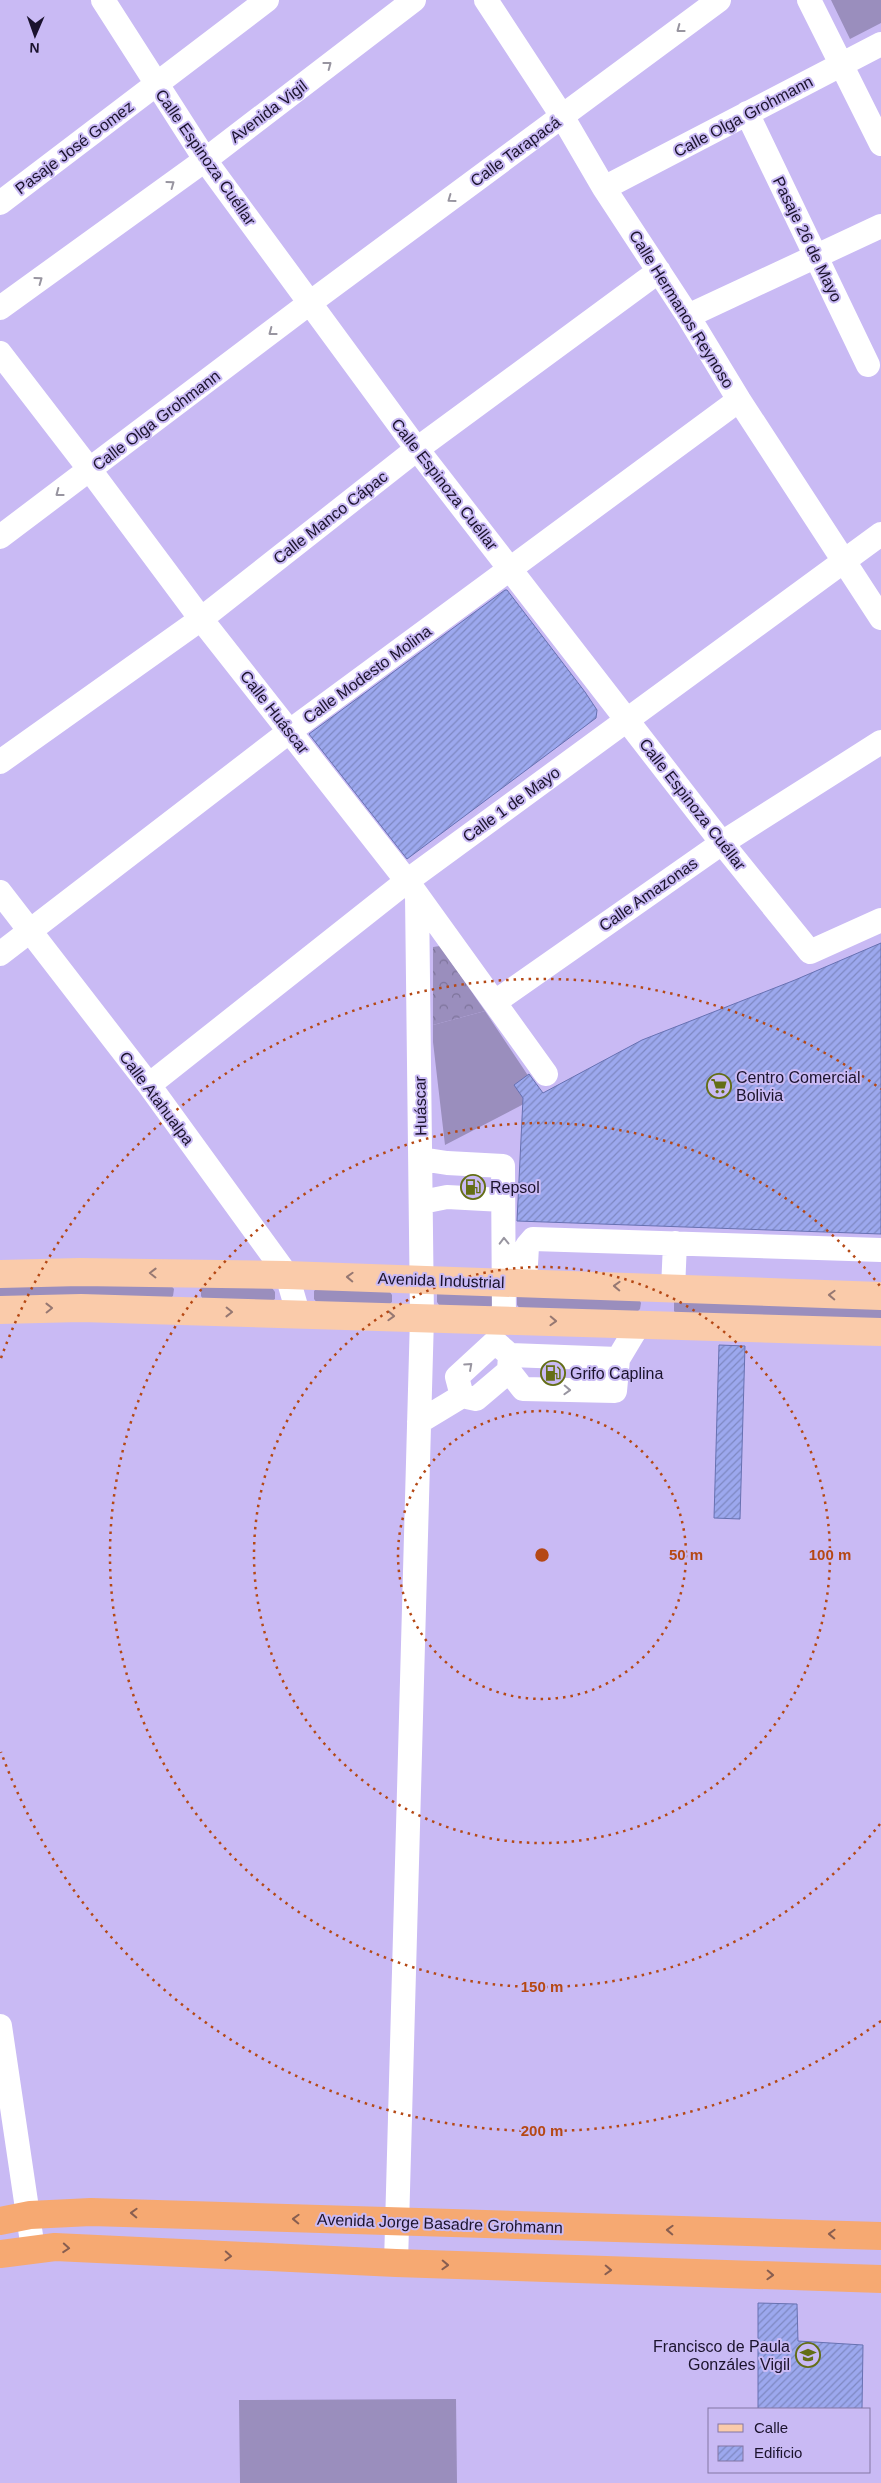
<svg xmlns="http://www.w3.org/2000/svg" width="881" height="2483" viewBox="0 0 881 2483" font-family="Helvetica,sans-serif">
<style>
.grass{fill:#9a8ebd}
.park{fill:url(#park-crowns)}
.building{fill:url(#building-hatch);stroke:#6771b2}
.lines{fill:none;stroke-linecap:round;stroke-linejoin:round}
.minor{stroke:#fff;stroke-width:24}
.major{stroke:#facbaa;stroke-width:28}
.highway{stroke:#f6a972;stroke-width:28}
.oneway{stroke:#9895a0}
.oneway2{stroke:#967872}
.oneway3{stroke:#885e50}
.ring{fill:none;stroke:#b54814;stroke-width:2.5;stroke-dasharray:2.5 5}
.labels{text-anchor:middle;stroke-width:4;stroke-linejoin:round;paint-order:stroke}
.street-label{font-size:16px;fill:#1b132d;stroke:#c9baf4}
.poi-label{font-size:16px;fill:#1b132d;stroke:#c9baf4;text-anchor:start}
.centre{fill:#b54814;stroke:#c9baf4;stroke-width:2.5}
.ring-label{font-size:15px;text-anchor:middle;font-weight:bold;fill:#b54814;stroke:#c9baf4;stroke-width:4;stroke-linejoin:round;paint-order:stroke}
</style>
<defs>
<pattern id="park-crowns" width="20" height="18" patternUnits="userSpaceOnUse" patternTransform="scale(1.25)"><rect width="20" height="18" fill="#9a8ebd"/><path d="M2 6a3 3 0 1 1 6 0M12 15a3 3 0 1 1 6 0" fill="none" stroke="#7d739a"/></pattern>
<pattern id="building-hatch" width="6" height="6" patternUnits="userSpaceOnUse" patternTransform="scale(1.25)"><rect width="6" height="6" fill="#9ca8ee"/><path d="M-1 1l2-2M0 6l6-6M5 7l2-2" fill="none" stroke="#7e88c1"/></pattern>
</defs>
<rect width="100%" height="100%" fill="#c9baf4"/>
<path class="grass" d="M831,0H881V23L850,39Z
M485,1011L541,1095L445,1145L433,1042V1025Z
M0,1281L168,1282L174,1289L173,1296L167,1301L0,1299Z
M270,1285L275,1292V1299L269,1303L204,1301L201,1296V1287Z
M319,1286L387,1288L392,1295V1302L386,1307L318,1304L314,1299V1291Z
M488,1291L494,1298L493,1305L487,1309L441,1308L437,1302V1294Z
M637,1295L641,1303L640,1309L634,1315L521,1310L517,1305V1297Z
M674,1302L881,1303V1323L678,1316L674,1311Z
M456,2399L457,2483H240L239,2400Z"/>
<path class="park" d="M440,946L485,1011L433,1025V947Z"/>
<path class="building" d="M505,590H507L585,692L597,710L596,718L407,859L309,734Z
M881,943V1234L517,1221L523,1098L514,1085L529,1074L543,1093L642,1040L795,980Z
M719,1345L745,1346L740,1519L714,1518Z
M758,2303L797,2304L798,2341L863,2345L862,2409H758Z"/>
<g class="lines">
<path class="minor" d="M103,0L210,167L417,449L722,843L810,952L881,920
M486,0L562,116L604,188L688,316L739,400L881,618
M809,0L881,144
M747,113L868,365
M604,188L881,44
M0,203L267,0
M0,308L205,160L414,0
M688,316L881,226
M0,353L90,470L201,619L407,881L546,1074
M0,537L311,302L719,0
M0,762L201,619L417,449L659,271
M0,892L149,1085L287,1275L298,1313
M0,954L290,731L739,400
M495,1002L722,843L881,742
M149,1085L407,881L881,534
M421,1159L447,1163L503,1166L504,1320
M422,1202L447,1197L503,1200
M525,1283L527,1246L533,1239L881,1250
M673,1289L675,1243
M510,1355L509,1371L523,1389L615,1391L618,1359L639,1324
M462,1396L457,1377L495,1342L510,1355L618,1359
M419,1422L462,1396L476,1399L509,1371
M0,2026L33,2249
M396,2263L422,1317L417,895"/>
<path class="major" d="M0,1274L80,1272L287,1275L881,1296
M0,1310L81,1308L881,1332"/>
<path class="highway" d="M0,2221L30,2215L91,2212L881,2236
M0,2254L55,2247L396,2263L881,2279"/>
</g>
<defs><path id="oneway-chevron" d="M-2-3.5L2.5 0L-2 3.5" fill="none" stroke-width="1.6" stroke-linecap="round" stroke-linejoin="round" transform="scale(1.25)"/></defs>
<g class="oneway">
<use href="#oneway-chevron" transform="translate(680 29) rotate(143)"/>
<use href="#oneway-chevron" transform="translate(328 65) rotate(-37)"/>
<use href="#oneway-chevron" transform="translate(171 184) rotate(-36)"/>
<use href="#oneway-chevron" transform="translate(451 199) rotate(144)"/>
<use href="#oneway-chevron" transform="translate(39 280) rotate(-36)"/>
<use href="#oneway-chevron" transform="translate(272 332) rotate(143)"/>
<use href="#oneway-chevron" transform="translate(59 493) rotate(143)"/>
<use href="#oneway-chevron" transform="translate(504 1241) rotate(-91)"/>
<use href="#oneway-chevron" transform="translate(469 1366) rotate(-42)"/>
<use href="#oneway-chevron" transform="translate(567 1390) rotate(2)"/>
</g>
<g class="oneway2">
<use href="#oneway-chevron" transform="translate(153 1273) rotate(-179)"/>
<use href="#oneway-chevron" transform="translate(350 1277) rotate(-178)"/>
<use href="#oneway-chevron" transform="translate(617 1286) rotate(-178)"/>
<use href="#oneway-chevron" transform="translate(832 1295) rotate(-178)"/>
<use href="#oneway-chevron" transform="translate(49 1308) rotate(-1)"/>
<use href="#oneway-chevron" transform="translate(229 1312) rotate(1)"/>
<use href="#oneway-chevron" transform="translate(391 1316) rotate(2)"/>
<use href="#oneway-chevron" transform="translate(553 1321) rotate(2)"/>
</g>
<g class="oneway3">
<use href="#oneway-chevron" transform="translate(134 2213) rotate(-178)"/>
<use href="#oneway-chevron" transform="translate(296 2219) rotate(-178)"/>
<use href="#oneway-chevron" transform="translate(670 2230) rotate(-178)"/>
<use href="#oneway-chevron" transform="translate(832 2234) rotate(-178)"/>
<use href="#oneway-chevron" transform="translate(66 2248) rotate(4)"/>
<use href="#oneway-chevron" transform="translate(228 2256) rotate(3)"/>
<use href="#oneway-chevron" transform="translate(445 2265) rotate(2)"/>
<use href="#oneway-chevron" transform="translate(608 2270) rotate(2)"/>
<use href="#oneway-chevron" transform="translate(770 2275) rotate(2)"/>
</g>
<g class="ring">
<circle cx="542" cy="1555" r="144"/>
<circle cx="542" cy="1555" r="288"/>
<path d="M880 1824A432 432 0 1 1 880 1286"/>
<path d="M881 2021A576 576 0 0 1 1 1752M1 1358A576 576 0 0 1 881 1089"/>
</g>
<defs>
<symbol id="supermarket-ring" viewBox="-11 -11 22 22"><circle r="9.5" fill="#c9baf4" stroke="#646e16" stroke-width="1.5"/><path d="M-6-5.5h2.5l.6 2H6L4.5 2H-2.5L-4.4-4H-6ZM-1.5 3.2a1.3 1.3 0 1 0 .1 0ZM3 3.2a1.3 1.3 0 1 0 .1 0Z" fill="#646e16"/></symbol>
<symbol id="fuel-ring" viewBox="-11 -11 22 22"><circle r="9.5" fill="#c9baf4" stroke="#646e16" stroke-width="1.5"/><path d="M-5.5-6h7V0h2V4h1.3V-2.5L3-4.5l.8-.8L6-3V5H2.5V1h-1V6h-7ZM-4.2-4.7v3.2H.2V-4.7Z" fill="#646e16"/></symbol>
<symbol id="school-ring" viewBox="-11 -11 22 22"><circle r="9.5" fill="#c9baf4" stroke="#646e16" stroke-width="1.5"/><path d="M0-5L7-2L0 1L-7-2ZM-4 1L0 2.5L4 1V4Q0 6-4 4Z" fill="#646e16"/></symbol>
</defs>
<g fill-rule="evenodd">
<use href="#supermarket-ring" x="705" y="1072" width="28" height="28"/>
<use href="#fuel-ring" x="459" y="1173" width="28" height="28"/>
<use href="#fuel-ring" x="539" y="1359" width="28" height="28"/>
<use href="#school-ring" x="794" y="2341" width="28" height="28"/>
</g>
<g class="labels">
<g class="street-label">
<text transform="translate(268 111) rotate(-37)" y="6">Avenida Vigil</text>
<text transform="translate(743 116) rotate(-28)" y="6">Calle Olga Grohmann</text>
<text transform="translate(74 147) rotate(-37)" y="6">Pasaje José Gomez</text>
<text transform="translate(515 151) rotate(-36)" y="6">Calle Tarapacá</text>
<text transform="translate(206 157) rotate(55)" y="6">Calle Espinoza Cuéllar</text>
<text transform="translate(808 239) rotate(64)" y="6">Pasaje 26 de Mayo</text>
<text transform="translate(682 309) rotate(58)" y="6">Calle Hermanos Reynoso</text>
<text transform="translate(156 420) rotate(-37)" y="6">Calle Olga Grohmann</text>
<text transform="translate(445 484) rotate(52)" y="6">Calle Espinoza Cuéllar</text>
<text transform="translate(330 517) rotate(-38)" y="6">Calle Manco Cápac</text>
<text transform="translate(367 674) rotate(-36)" y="6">Calle Modesto Molina</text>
<text transform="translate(275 712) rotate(52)" y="6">Calle Huáscar</text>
<text transform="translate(511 804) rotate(-36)" y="6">Calle 1 de Mayo</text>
<text transform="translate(693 804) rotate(52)" y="6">Calle Espinoza Cuéllar</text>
<text transform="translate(648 894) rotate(-35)" y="6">Calle Amazonas</text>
<text transform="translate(157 1098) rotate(53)" y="6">Calle Atahualpa</text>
<text transform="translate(420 1106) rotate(-91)" y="6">Huáscar</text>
<text transform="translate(441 1280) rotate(2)" y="6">Avenida Industrial</text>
<text transform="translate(440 2223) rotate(2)" y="6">Avenida Jorge Basadre Grohmann</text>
</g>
<g class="poi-label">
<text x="736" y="1083">Centro Comercial<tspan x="736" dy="18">Bolivia</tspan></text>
<text x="490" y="1193">Repsol</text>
<text x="570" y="1379">Grifo Caplina</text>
<text x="790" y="2352" text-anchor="end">Francisco de Paula<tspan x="790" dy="18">Gonzáles Vigil</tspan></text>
</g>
</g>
<circle cx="542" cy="1555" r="8" class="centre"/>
<g class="ring-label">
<text x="686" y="1560">50 m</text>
<text x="830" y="1560">100 m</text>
<text x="542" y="1992">150 m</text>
<text x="542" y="2136">200 m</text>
</g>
<rect x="708" y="2408" width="162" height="65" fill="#c9baf4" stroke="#8377a4"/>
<rect x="718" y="2424" width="25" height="8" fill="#facbaa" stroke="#8377a4"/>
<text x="754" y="2433" font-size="15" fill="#1b132d">Calle</text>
<rect x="718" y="2446" width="25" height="15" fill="url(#building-hatch)" stroke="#8377a4"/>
<text x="754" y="2458" font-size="15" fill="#1b132d">Edificio</text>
<g transform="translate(35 35) rotate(182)" stroke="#c9baf4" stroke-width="4" paint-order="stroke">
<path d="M0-4L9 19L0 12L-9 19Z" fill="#1b132d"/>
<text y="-8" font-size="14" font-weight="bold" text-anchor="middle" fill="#1b132d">N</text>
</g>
</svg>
